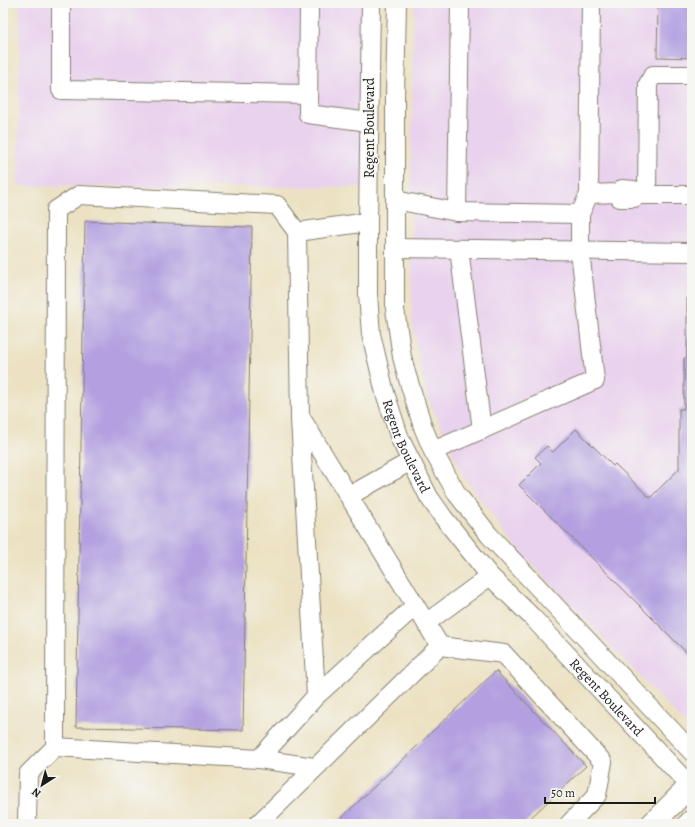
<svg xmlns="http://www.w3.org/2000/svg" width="695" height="827" viewBox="0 0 695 827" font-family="Alegreya,serif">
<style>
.built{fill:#e9d2ed}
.building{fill:#b3a0e0}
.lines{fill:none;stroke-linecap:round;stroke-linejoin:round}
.minor-casing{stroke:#847f70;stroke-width:20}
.major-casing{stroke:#847f70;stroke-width:24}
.minor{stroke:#fff;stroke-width:18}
.major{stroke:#fff;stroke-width:22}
.labels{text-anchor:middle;stroke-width:3;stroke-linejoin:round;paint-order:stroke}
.street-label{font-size:14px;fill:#1c1c1c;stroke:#f6f6f2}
</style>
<rect width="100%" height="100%" fill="#f6f6f2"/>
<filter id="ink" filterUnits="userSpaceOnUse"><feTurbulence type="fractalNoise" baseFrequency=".025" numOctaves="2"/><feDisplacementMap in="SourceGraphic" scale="8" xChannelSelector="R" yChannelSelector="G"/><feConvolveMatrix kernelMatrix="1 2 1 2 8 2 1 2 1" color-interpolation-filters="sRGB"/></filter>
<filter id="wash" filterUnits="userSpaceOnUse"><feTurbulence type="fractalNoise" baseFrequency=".012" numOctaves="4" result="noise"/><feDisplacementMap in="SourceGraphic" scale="16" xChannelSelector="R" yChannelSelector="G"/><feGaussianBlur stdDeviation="0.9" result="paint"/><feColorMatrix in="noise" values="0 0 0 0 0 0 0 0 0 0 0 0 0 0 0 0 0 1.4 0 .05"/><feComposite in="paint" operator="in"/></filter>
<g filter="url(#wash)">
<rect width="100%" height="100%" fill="#ece2c3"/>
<path class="built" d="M20,3H371L369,187L18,186Z
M414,3H692V731L518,549L464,478L426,393L412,322L411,172Z"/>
<g id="blocks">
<path class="building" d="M658,3H692V58L657,57Z
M85,221L252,227L243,730L76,727Z
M687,298H692V658L519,485L541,463L535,457L547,446L553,452L576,429L613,466L615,464L650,498L679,469V409H684V358H687Z
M496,671L586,766L524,824H335Z"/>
</g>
</g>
<g filter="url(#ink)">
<use href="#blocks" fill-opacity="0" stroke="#847f70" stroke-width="1"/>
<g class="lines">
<defs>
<g id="minor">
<path d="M61,3V90L308,94"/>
<path d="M309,3L308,114L369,122"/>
<path id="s1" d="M371,3L368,222V294L371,334L385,393L400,439L429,497L443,517L490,576L532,617L692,788"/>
<path d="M397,3L395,96V309L402,357L407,376L423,427L433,451L457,494L489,535L692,752"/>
<path d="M589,194L618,193L622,189L634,190L638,195L634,198H620L618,193"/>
<path d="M638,195H692"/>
<path d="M647,195L648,84L653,75H692"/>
<path d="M395,200L457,212L580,214L589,194L591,3"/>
<path d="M457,212L460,3"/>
<path d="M297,232L368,222"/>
<path d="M395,248L692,252"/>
<path d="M459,249L482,430"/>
<path d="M433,451L595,380L580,251V214"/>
<path d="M349,496L411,461"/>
<path d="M426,623L490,576"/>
<path d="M440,646L504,654L603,762L597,795L569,824"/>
<path d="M316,696L415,606"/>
<path d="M259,759L316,696L300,419"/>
<path d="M27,824L28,774L55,747"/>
<path d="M258,824L440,646L300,416L297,232L277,205L79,195L56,210L55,747L259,759L314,767"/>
</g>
<path id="major" d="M652,824L692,784
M689,824L692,821"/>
</defs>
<use href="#minor" class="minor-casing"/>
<use href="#major" class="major-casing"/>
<use href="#minor" class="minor"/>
<use href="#major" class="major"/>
</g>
</g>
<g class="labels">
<g class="street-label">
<text transform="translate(369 128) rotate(-90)" y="5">Regent Boulevard</text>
<text dy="5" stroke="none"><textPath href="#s1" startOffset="449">Regent Boulevard</textPath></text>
<text dy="5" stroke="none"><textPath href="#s1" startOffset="773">Regent Boulevard</textPath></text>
</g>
</g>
<rect width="695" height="827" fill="none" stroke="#f6f6f2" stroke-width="16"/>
<g transform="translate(42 785) rotate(216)" stroke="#f6f6f2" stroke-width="3" paint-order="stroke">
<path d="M0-3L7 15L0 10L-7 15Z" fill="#1c1c1c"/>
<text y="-6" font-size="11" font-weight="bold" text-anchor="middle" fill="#1c1c1c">N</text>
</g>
<path d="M545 797v6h110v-6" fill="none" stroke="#1c1c1c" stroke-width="2"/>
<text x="551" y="797" font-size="12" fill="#1c1c1c" stroke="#f6f6f2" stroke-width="3" paint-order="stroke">50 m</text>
</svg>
